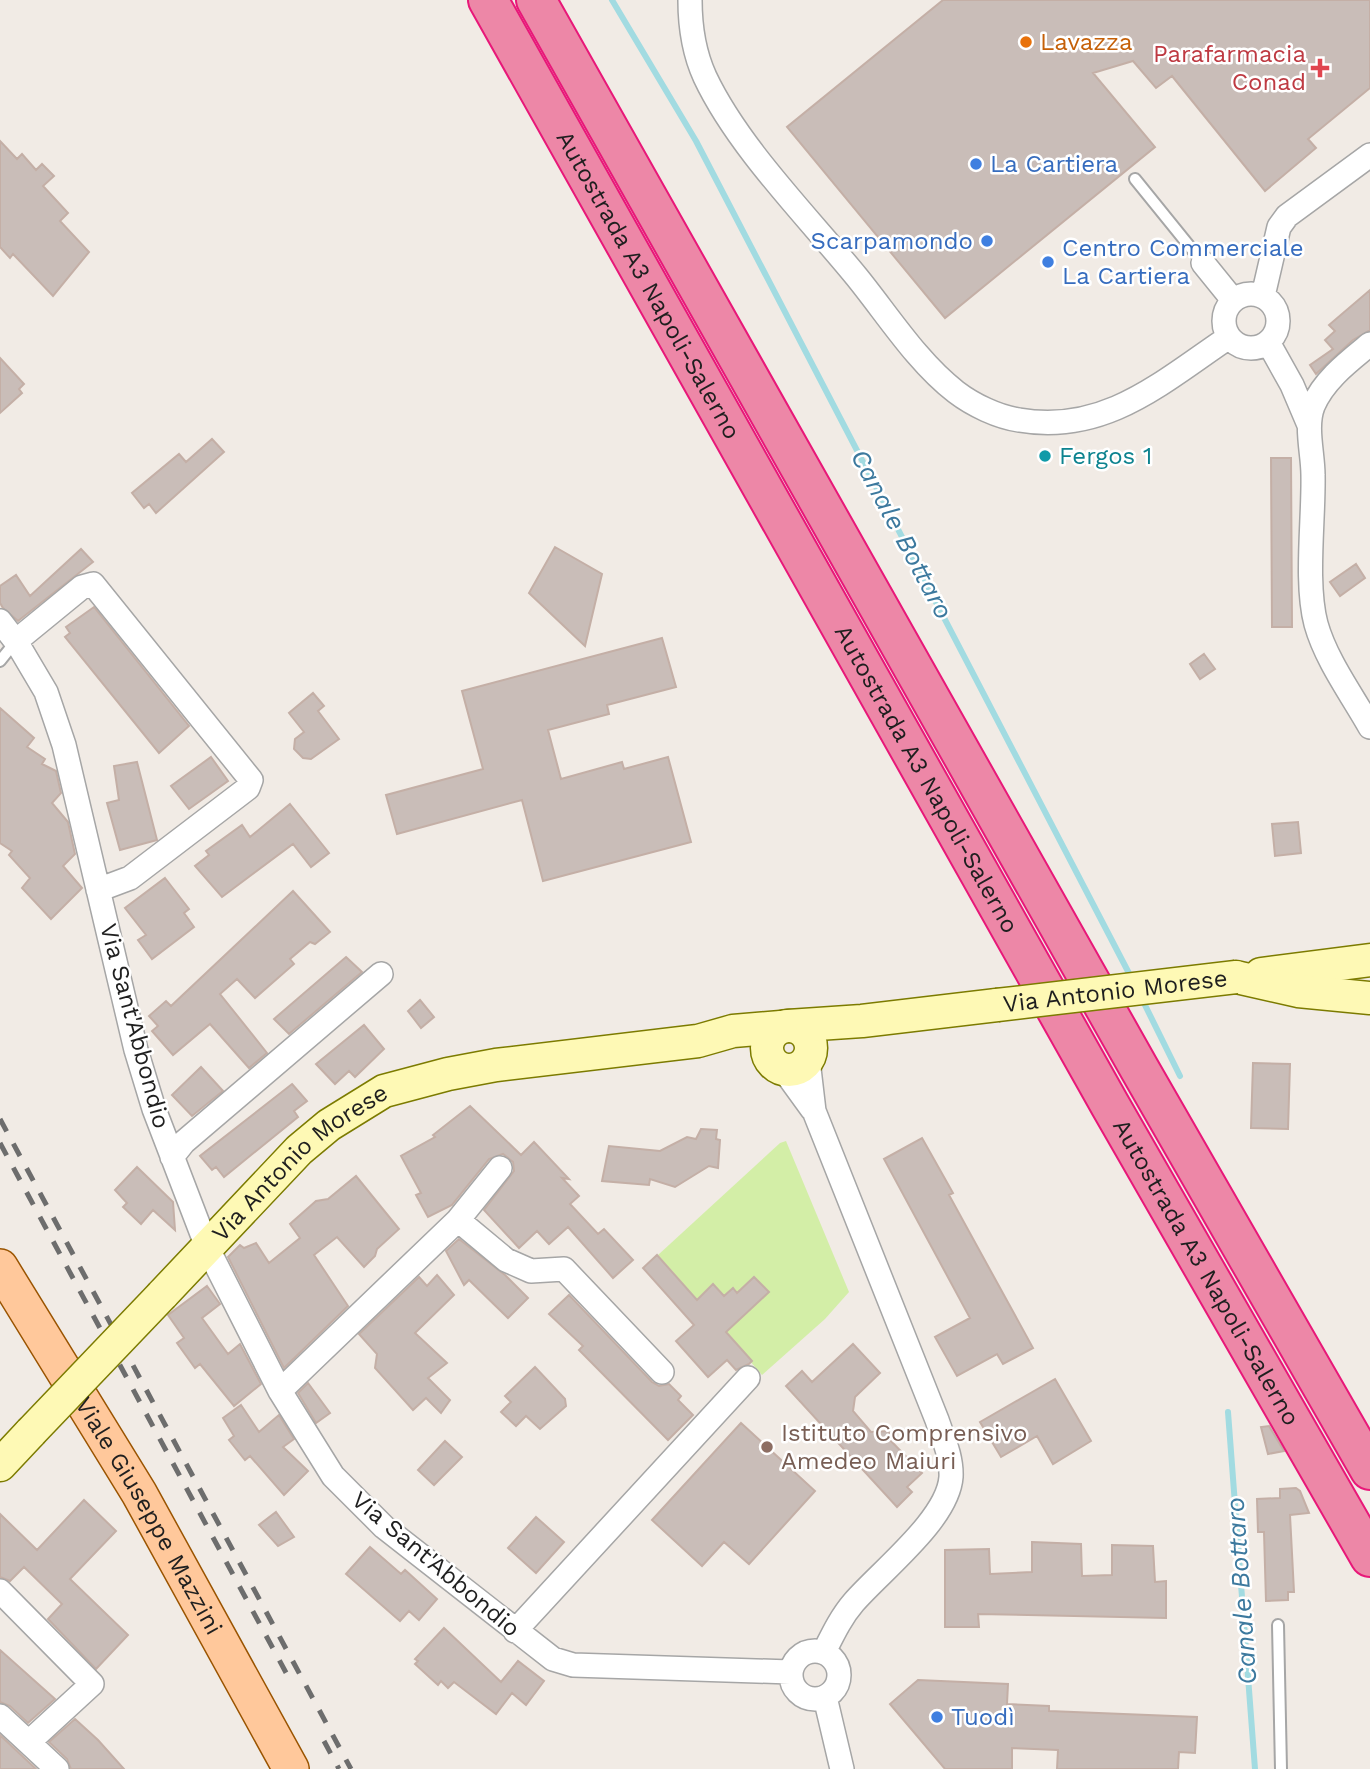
<svg xmlns="http://www.w3.org/2000/svg" width="1370" height="1769" viewBox="0 0 1370 1769" font-family="'Work Sans',sans-serif">
<style>
.grass{fill:#d3eea7}
.lines{fill:none;stroke-linecap:round;stroke-linejoin:round}
.stream{stroke:#a2dbe1;stroke-width:6}
.building{fill:#c9bdb8;stroke:#c4afa6;stroke-width:2}
.lane-casing{stroke:#a6a6a6;stroke-width:14}
.street-casing{stroke:#a6a6a6;stroke-width:26}
.secondary-casing{stroke:#7c7b00;stroke-width:35}
.primary-casing{stroke:#9a5400;stroke-width:38}
.highway-casing{stroke:#e81879;stroke-width:42}
.lane{stroke:#fff;stroke-width:10}
.street{stroke:#fff;stroke-width:23}
.secondary{stroke:#fef9b5;stroke-width:32}
.primary{stroke:#ffc89b;stroke-width:35}
.highway{stroke:#ed87a7;stroke-width:38}
.rail{stroke:#6d6d6d;stroke-width:5;stroke-dasharray:14 14;stroke-linecap:butt}
.secondary-bridge-casing{stroke:#7c7b00;stroke-width:35;stroke-linecap:butt}
.secondary-bridge{stroke:#fef9b5;stroke-width:32}
.food-dot{fill:#e8710a;stroke:#fff;stroke-width:2.5}
.health-dot{fill:#e0444e;stroke:#fff;stroke-width:2.5}
.shop-dot{fill:#3f7fe0;stroke:#fff;stroke-width:2.5}
.culture-dot{fill:#0f9aa8;stroke:#fff;stroke-width:2.5}
.education-dot{fill:#8d6e63;stroke:#fff;stroke-width:2.5}
.labels{text-anchor:middle;stroke-width:5;stroke-linejoin:round;paint-order:stroke}
.food-label{font-size:24px;fill:#c56008;stroke:#fff;text-anchor:start}
.health-label{font-size:24px;fill:#be3a42;stroke:#fff;text-anchor:end}
.shop-label{font-size:24px;fill:#366cbe;stroke:#fff;text-anchor:start}
.street-label{font-size:24px;fill:#1f1f1f;stroke:#fff}
.culture-label{font-size:24px;fill:#0d838f;stroke:#fff;text-anchor:start}
.education-label{font-size:24px;fill:#785e54;stroke:#fff;text-anchor:start}
.water-label{font-size:26px;font-style:italic;fill:#3c799e;stroke:#fff}
</style>
<rect width="100%" height="100%" fill="#f1ebe5"/>
<path class="grass" d="M786,1141L849,1292L825,1319L762,1375L658,1255L780,1143Z"/>
<g class="lines">
<path class="stream" d="M612,0L696,141L1133,981
M1141,997L1180,1076
M1228,1412L1255,1769"/>
</g>
<path class="building" d="M943,0H1370V88L1308,139L1316,148L1265,191L1172,76L1156,88L1133,61L1093,73L1155,147L945,318L787,127Z
M0,141L17,159L22,154L36,170L42,164L54,176L43,186L68,213L60,221L89,252L53,296L13,254L10,258L0,247Z
M1370,290V330L1353,340L1316,374L1310,365L1333,349L1325,340L1335,331L1329,325Z
M0,358L24,384L19,389L22,393L0,413Z
M212,439L224,452L156,513L149,504L144,508L132,493L179,454L186,462Z
M1271,458H1291L1292,627H1272Z
M555,547L602,574L585,646L529,593Z
M81,549L93,562L18,621L3,608L0,603V586L16,575L30,596Z
M1356,564L1365,578L1340,596L1330,582Z
M94,607L189,726L159,753L65,637L70,633L66,627Z
M662,638L676,687L607,705L609,714L548,730L561,779L622,762L624,769L668,757L691,842L543,881L522,800L397,834L386,795L483,769L462,691Z
M1204,654L1215,669L1200,679L1190,664Z
M313,693L324,706L318,711L339,739L311,759L303,758L294,749L295,739L304,732L289,713Z
M0,708L34,738L27,747L45,759L42,764L56,771L61,793L52,803L68,822L75,854L63,866L82,888L51,919L22,888L30,878L9,855L12,851L0,843Z
M211,757L228,781L189,809L171,786Z
M137,762L157,840L120,850L107,803L119,800L114,766Z
M290,804L329,853L311,867L293,844L222,897L195,866L209,855L206,851L242,825L250,837Z
M1298,822L1301,853L1275,856L1272,824Z
M165,878L189,909L184,913L194,927L152,959L138,940L146,935L125,908Z
M293,891L330,932L315,944L310,942L290,959L294,964L255,998L237,979L220,994L267,1053L249,1068L210,1024L173,1055L152,1031L158,1026L149,1016L166,1001L171,1006Z
M346,957L362,972L289,1034L274,1019Z
M420,1000L434,1017L421,1028L408,1011Z
M364,1025L384,1049L355,1077L349,1071L335,1084L316,1064Z
M1253,1063L1290,1064L1288,1129L1251,1128Z
M201,1067L223,1091L192,1116L172,1095Z
M292,1084L307,1101L294,1111L298,1117L224,1177L216,1167L212,1170L200,1156Z
M470,1106L521,1155L534,1142L569,1179L562,1178L579,1196L570,1204L598,1234L604,1229L633,1260L613,1278L568,1227L549,1244L537,1231L519,1248L484,1210L514,1171L513,1162L503,1154L489,1159L452,1205L428,1217L416,1195L421,1193L401,1156L435,1137L433,1135Z
M701,1129L717,1130L716,1139L720,1140L718,1168L709,1166L675,1187L650,1179L649,1185L602,1181L609,1146L660,1151L687,1137L696,1139Z
M922,1138L953,1193L949,1195L1033,1348L1003,1364L997,1354L957,1376L935,1337L970,1318L884,1159Z
M137,1167L173,1202L175,1230L153,1210L141,1224L123,1207L127,1203L115,1190Z
M356,1176L399,1229L377,1249L375,1256L364,1267L337,1237L314,1255L348,1306L284,1368L228,1257L240,1245L244,1248L256,1243L269,1263L300,1238L290,1224L316,1201L328,1199Z
M459,1239L505,1275L528,1298L508,1318L469,1280L464,1285L446,1251Z
M657,1255L697,1300L713,1284L724,1296L733,1288L737,1293L754,1277L769,1292L726,1332L752,1361L749,1364L736,1370L727,1360L708,1377L676,1341L694,1325L643,1268Z
M437,1275L454,1295L415,1333L447,1363L428,1378L450,1400L441,1413L426,1398L413,1410L375,1368L377,1354L359,1334L419,1277L427,1286Z
M207,1286L220,1304L202,1318L228,1354L240,1344L261,1384L234,1406L200,1364L195,1368L177,1343L184,1338L168,1315Z
M569,1295L652,1382L659,1386L669,1384L681,1396L678,1400L693,1415L668,1440L579,1350L583,1346L549,1314Z
M853,1344L880,1373L855,1397L853,1411L871,1432L889,1431L890,1440L922,1473L907,1487L912,1492L897,1507L786,1386L802,1371L812,1382Z
M535,1367L565,1399L566,1406L540,1429L526,1416L516,1426L501,1412L511,1402L505,1396Z
M1055,1379L1091,1441L1053,1464L1037,1436L1001,1457L980,1422Z
M308,1383L330,1413L316,1423L298,1393Z
M241,1405L259,1432L279,1415L294,1439L283,1447L308,1471L284,1495L250,1456L245,1460L229,1440L234,1436L223,1418Z
M741,1423L815,1491L749,1564L724,1542L702,1566L652,1520Z
M1269,1426L1284,1451L1268,1454L1261,1427Z
M445,1441L462,1457L434,1485L418,1470Z
M1296,1488L1300,1491L1309,1513L1290,1515L1294,1592H1288V1600L1266,1601L1264,1532H1258L1257,1499L1280,1498V1489Z
M84,1500L116,1531L70,1579L128,1635L96,1669L48,1619L62,1604L24,1567L10,1581L0,1577V1514L37,1550Z
M276,1512L294,1537L278,1546L259,1525Z
M536,1517L564,1542L536,1573L508,1548Z
M1032,1542L1081,1544L1082,1576L1112,1575V1545L1153,1546L1155,1582L1166,1581V1618L978,1614L979,1627H945V1550L989,1549L990,1574L1032,1572Z
M370,1547L401,1574L405,1570L437,1599L419,1620L409,1611L400,1621L346,1574Z
M444,1628L501,1682L518,1661L544,1681L526,1705L512,1693L496,1714L454,1682L448,1688L441,1681L438,1685L415,1664L418,1661L415,1659Z
M0,1650L55,1699L28,1723L10,1706L0,1702Z
M918,1680L1008,1684L1007,1704L1049,1706V1711L1197,1717L1195,1753L1179,1752L1178,1769H1057L1058,1750L1012,1748V1769H945L890,1704Z
M75,1719L98,1740L124,1769H71L67,1759L49,1742Z
M0,1735L36,1769H0Z"/>
<g class="lines">
<defs>
<path id="lane" d="M1135,179L1203,263
M0,661L16,641
M1278,1625L1281,1769"/>
<path id="street" d="M690,0C690,27 694,53 705,77C738,147 807,216 856,276C887,314 917,362 956,392C973,405 998,417 1019,420C1105,435 1162,382 1229,337
M1203,263L1233,300
M1224 321a27 27 0 1 1 54 0a27 27 0 1 1-54 0Z
M1263,296L1279,227L1287,216L1370,155
M1268,342L1292,385L1309,425
M1370,344C1348,362 1324,380 1313,406C1305,427 1313,453 1313,475C1314,518 1305,583 1316,624C1326,660 1352,695 1370,727
M0,621L17,643L46,692L64,745L136,1050L154,1109L207,1247L280,1391L333,1476L384,1527L553,1659L573,1665L790,1672
M16,641L82,587L93,584L251,780L248,788L130,878L98,890
M808,1060L814,1111L937,1420C943,1438 952,1457 951,1477C948,1519 882,1570 854,1602C841,1617 833,1634 824,1652
M783,1069L812,1109
M172,1157L184,1142L381,974
M458,1220L500,1168
M280,1391L458,1220L506,1260L531,1271L564,1269L662,1372
M0,1591L92,1684L30,1741
M515,1631L748,1378
M791 1675a24 24 0 1 1 48 0a24 24 0 1 1-48 0Z
M825,1697L842,1769
M0,1716L57,1769"/>
<g id="secondary">
<path d="M1261,974L1370,960"/>
<path d="M1236,977L1298,991L1370,998"/>
<circle cx="789" cy="1048" r="22"/>
<path d="M788,1026L862,1021L997,1005"/>
<path id="s1" d="M162,1295L299,1150L329,1125L384,1091L448,1074L496,1065L698,1041L733,1031L781,1027"/>
<path d="M0,1465L31,1432"/>
</g>
<g id="primary">
<path id="s2" d="M0,1267L139,1493L291,1769"/>
</g>
<g id="highway">
<path id="s3" d="M488,0L1110,1105L1370,1557"/>
<path d="M536,0L1139,1068L1370,1470"/>
</g>
</defs>
<use href="#lane" class="lane-casing"/>
<use href="#street" class="street-casing"/>
<use href="#secondary" class="secondary-casing"/>
<use href="#primary" class="primary-casing"/>
<use href="#highway" class="highway-casing"/>
<use href="#lane" class="lane"/>
<use href="#street" class="street"/>
<use href="#secondary" class="secondary"/>
<use href="#primary" class="primary"/>
<use href="#highway" class="highway"/>
<path class="rail" d="M0,1119L351,1769
M0,1143L290,1680
M324,1741L339,1769"/>
<defs>
<g id="secondary-bridge">
<path id="s4" d="M997,1005L1236,977"/>
<path d="M31,1432L162,1295"/>
</g>
</defs>
<use href="#secondary-bridge" class="secondary-bridge-casing"/>
<use href="#secondary-bridge" class="secondary-bridge"/>
</g>
<circle class="food-dot" cx="1026" cy="42" r="7"/>
<path class="health-dot" d="M1316.5 57.5h7v7h7v7h-7v7h-7v-7h-7v-7h7z"/>
<g class="shop-dot">
<circle cx="976" cy="164" r="7"/>
<circle cx="987" cy="241" r="7"/>
<circle cx="1048" cy="262" r="7"/>
<circle cx="937" cy="1717" r="7"/>
</g>
<circle class="culture-dot" cx="1045" cy="456" r="7"/>
<circle class="education-dot" cx="767" cy="1447" r="7"/>
<g class="labels">
<g class="food-label">
<text x="1040" y="50">Lavazza</text>
</g>
<g class="health-label">
<text x="1306" y="62">Parafarmacia<tspan x="1306" dy="28">Conad</tspan></text>
</g>
<g class="shop-label">
<text x="990" y="172">La Cartiera</text>
<text x="973" y="249" text-anchor="end">Scarpamondo</text>
<text x="1062" y="256">Centro Commerciale<tspan x="1062" dy="28">La Cartiera</tspan></text>
<text x="951" y="1725">Tuodì</text>
</g>
<g class="street-label">
<text dy="8" stroke="none"><textPath href="#s3" startOffset="327">Autostrada A3 Napoli-Salerno</textPath></text>
<text dy="8" stroke="none"><textPath href="#s3" startOffset="894">Autostrada A3 Napoli-Salerno</textPath></text>
<text dy="8" stroke="none"><textPath href="#s4" startOffset="119">Via Antonio Morese</textPath></text>
<text transform="translate(135 1026) rotate(75)" y="8">Via Sant'Abbondio</text>
<text dy="8" stroke="none"><textPath href="#s1" startOffset="192">Via Antonio Morese</textPath></text>
<text dy="8" stroke="none"><textPath href="#s3" startOffset="1461">Autostrada A3 Napoli-Salerno</textPath></text>
<text dy="8" stroke="none"><textPath href="#s2" startOffset="290">Viale Giuseppe Mazzini</textPath></text>
<text transform="translate(436 1564) rotate(40)" y="8">Via Sant'Abbondio</text>
</g>
<g class="culture-label">
<text x="1059" y="464">Fergos 1</text>
</g>
<g class="education-label">
<text x="781" y="1441">Istituto Comprensivo<tspan x="781" dy="28">Amedeo Maiuri</tspan></text>
</g>
<g class="water-label">
<text transform="translate(902 534) rotate(62)" y="9">Canale Bottaro</text>
<text transform="translate(1241 1591) rotate(-94)" y="9">Canale Bottaro</text>
</g>
</g>
</svg>
